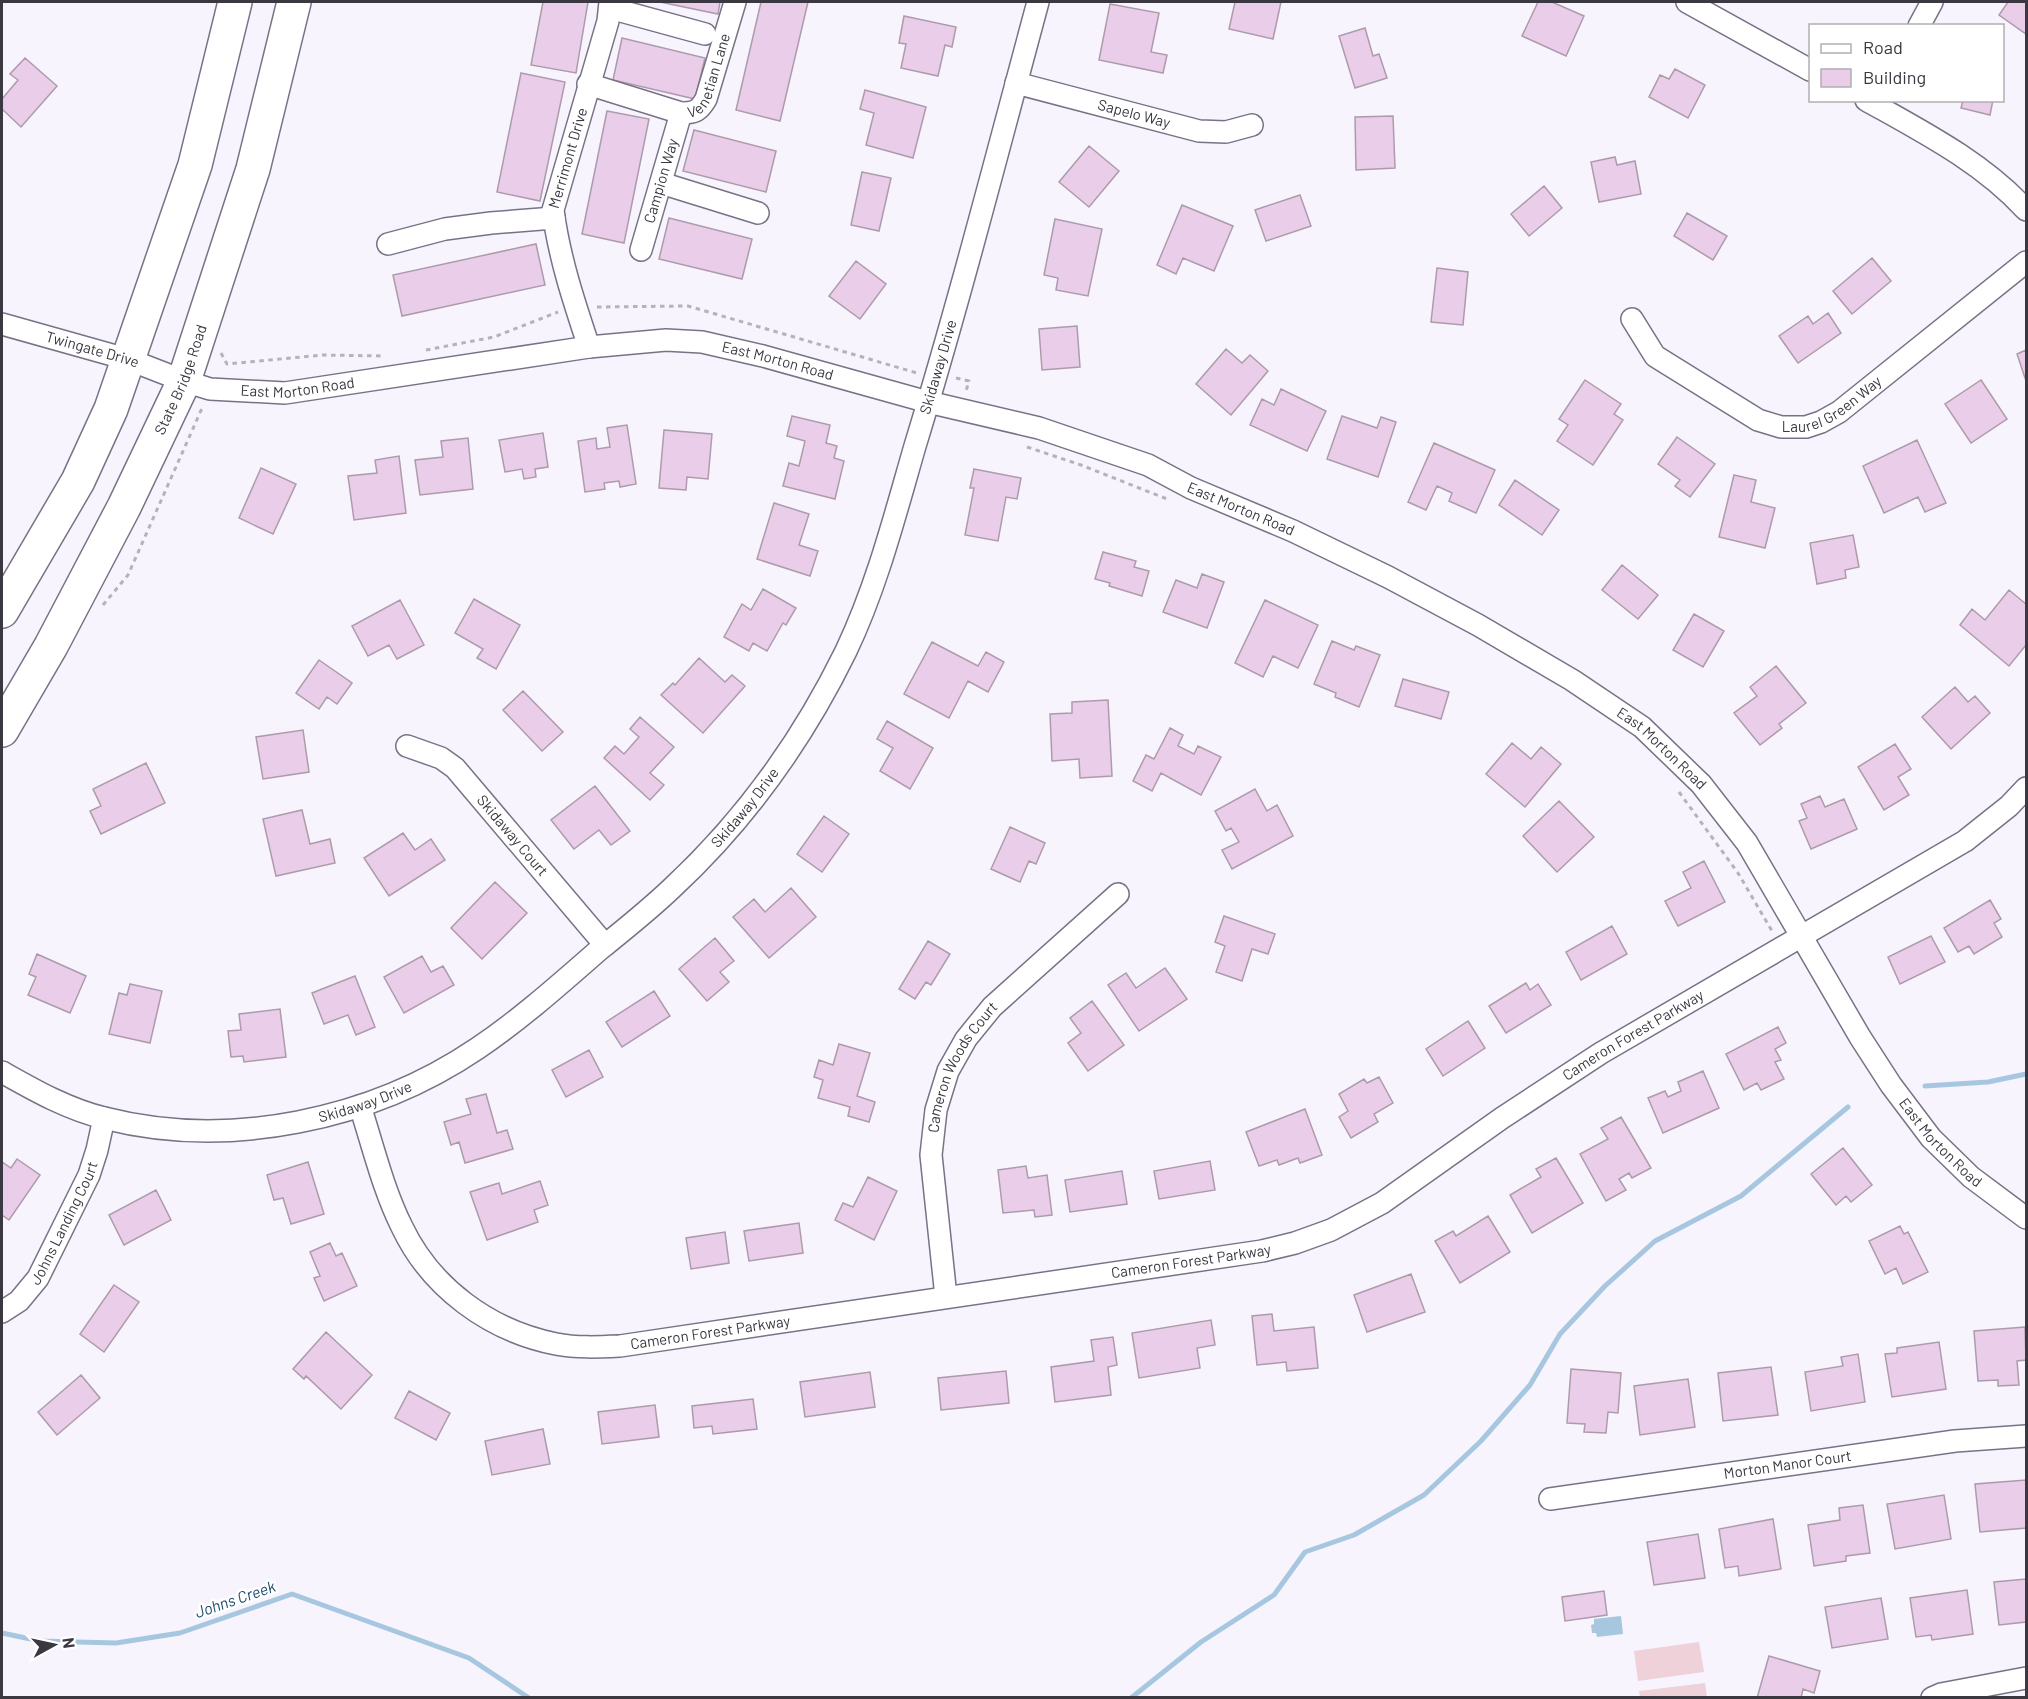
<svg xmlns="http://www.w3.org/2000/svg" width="2028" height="1699" viewBox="0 0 2028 1699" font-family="Barlow,sans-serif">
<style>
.green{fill:#efd1da}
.water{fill:#a7c7e0}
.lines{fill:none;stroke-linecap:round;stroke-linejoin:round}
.stream{stroke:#a7c7e0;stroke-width:5}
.building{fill:#eacde8;stroke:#ad9bac;stroke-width:1.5}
.street-casing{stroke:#787286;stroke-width:24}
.highway-casing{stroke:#787286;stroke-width:36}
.path{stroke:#b5b2bb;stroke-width:3;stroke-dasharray:4.5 4.5;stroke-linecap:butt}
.street{stroke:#fff;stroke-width:21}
.highway{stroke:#fff;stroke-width:33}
.labels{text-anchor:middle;stroke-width:5;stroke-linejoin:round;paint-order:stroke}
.street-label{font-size:15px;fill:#3b3841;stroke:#fff}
.water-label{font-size:16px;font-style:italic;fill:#194c6f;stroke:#fff}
</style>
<rect width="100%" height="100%" fill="#f7f4fd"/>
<path class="green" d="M1699,1642L1704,1672L1638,1681L1634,1651Z
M1705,1683L1707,1697H1640L1639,1691Z"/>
<path class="water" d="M1621,1616L1623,1634L1597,1637L1596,1633H1592L1591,1625L1594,1624V1619Z"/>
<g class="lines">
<path class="stream" d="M1925,1086L1988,1082L2026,1074
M2,1633L40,1641L116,1643L180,1633L292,1594L469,1658L529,1698
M1131,1698L1201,1642L1274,1595L1305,1552L1354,1535L1424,1495L1481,1441L1530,1385L1560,1334L1605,1286L1655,1241L1741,1196L1848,1107"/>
</g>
<path class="building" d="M543,2H588L576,73L531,65Z
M660,2H720L718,14Z
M761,2H808L780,121L736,110Z
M1235,2H1281L1273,39L1229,29Z
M1538,2H1552L1584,16L1566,56L1522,36Z
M2008,2H2026V34L1999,15Z
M1110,4L1159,13L1151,52L1167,55L1163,73L1099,60Z
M904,16L956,27L952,47L945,45L938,76L901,68L906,44L899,43Z
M1365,28L1373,56L1379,54L1387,78L1355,88L1339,36Z
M622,38L705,58L695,99L613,80Z
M25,58L57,86L21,127L2,109V99L18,80L10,74Z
M1675,69L1705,85L1688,118L1649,97L1660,75L1669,79Z
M521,73L565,82L540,201L497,192Z
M865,90L926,107L913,158L866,145L874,113L860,109Z
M1963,100H1993L1990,115L1961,108Z
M607,111L649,119L624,243L582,234Z
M1393,116L1395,168L1356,170L1355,117Z
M694,130L776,151L766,192L683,171Z
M1089,146L1119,171L1089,207L1059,182Z
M1615,157L1617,165L1635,161L1641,194L1599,202L1591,162Z
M862,172L891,178L879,231L851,225Z
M1544,186L1562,208L1529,236L1511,214Z
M1300,195L1311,226L1266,241L1255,210Z
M1182,205L1233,226L1214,271L1183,258L1176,274L1157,265Z
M1687,213L1727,236L1713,260L1674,236Z
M669,218L752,239L742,279L659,259Z
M1055,219L1102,229L1088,296L1056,290L1058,278L1044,275Z
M536,244L545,285L402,316L393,275Z
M1872,258L1891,281L1852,314L1833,291Z
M856,261L886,284L860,319L829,296Z
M1437,268L1468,272L1463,325L1431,322Z
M1828,313L1841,333L1798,363L1779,336L1808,316L1813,324Z
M1077,326L1080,367L1042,370L1039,329Z
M1226,349L1242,363L1250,355L1268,371L1231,415L1196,384Z
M2026,350V381L2017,354Z
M1585,380L1621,404L1614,414L1623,420L1593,465L1557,441L1568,425L1559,419Z
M1981,380L2007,419L1971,443L1945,404Z
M1281,389L1326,411L1307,451L1250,425L1262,399L1274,405Z
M792,416L830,425L826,443L837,446L834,458L844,461L835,499L783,486L789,463L799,466L805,441L787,436Z
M1342,416L1377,428L1381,417L1396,422L1378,477L1327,459Z
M627,425L636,484L620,487L619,481L604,483L605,489L585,492L578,441L596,438L597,449L610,447L607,428Z
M664,430L712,434L708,479L687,477L686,490L659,488Z
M543,433L548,467L535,469L536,477L524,479L522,469L505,472L499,440Z
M1677,437L1715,464L1690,497L1675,486L1680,480L1658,464Z
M468,438L473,489L420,495L415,460L443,457L441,441Z
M1917,440L1946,503L1925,512L1918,497L1884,513L1863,466Z
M1434,443L1495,470L1476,513L1449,501L1452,493L1437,486L1426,510L1408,502Z
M399,456L406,513L354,520L348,476L377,473L375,460Z
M261,468L296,484L273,534L239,518Z
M974,469L1021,478L1017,499L1006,497L998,541L965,535L974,488H970Z
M1734,475L1756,480L1751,502L1775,508L1765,548L1719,537Z
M1515,480L1559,510L1542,535L1499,505Z
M774,503L809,514L799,545L818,551L810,576L757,559Z
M1853,535L1859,567L1845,570L1846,578L1817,584L1810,543Z
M1103,552L1136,561L1134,567L1149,571L1142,596L1109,586L1110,583L1095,579Z
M1622,565L1658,595L1638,619L1602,590Z
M1202,574L1224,582L1207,628L1163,612L1176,580L1197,588Z
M763,589L796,608L786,625L783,623L767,651L753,643L749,651L724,637L742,604L751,610Z
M2009,590L2026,604V645L2009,666L1960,625L1972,609L1985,620Z
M474,599L520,625L496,669L477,658L483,649L455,633Z
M400,600L424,645L397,659L389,645L368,656L352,626Z
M1265,600L1318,625L1298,668L1273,656L1263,677L1235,663Z
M1694,614L1724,631L1703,667L1673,650Z
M1332,641L1354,650L1356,646L1380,655L1359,707L1335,697L1336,693L1314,684Z
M932,642L978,666L986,652L1004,662L988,692L968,681L949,718L904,694Z
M699,658L725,682L732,675L745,686L703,733L661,695L673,683L675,685Z
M319,660L352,683L337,704L327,697L319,709L296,693Z
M1776,666L1806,703L1779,724L1782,728L1760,745L1734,713L1757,696L1750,687Z
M1403,679L1449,692L1441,719L1395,706Z
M1955,687L1968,702L1975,696L1990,713L1951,749L1922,717Z
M523,691L563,732L542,751L503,710Z
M1108,700L1112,776L1080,778L1079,759L1052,761L1050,714L1072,713V702Z
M640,717L674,747L650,773L664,785L650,800L604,758L615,746L624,754L639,737L630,729Z
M887,721L933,748L910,789L880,771L893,748L877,739Z
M1170,728L1183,735L1178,746L1194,754L1198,746L1221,757L1201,795L1161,773L1152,791L1133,781L1146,755L1154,759Z
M303,730L309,772L263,779L256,737Z
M1512,743L1531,759L1541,747L1561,764L1525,807L1486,774Z
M1895,744L1911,769L1898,777L1909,795L1884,810L1858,767Z
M146,763L165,803L101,834L90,811L101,806L93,789Z
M595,786L630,831L611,845L599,830L574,849L551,820Z
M1255,789L1267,811L1277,805L1293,836L1232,869L1222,850L1239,842L1231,828L1226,831L1215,811Z
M1820,796L1825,807L1844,799L1857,829L1811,849L1799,821L1807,818L1801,804Z
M1559,801L1594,837L1557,872L1523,836Z
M302,810L310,844L330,839L335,863L276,876L263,819Z
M824,816L849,834L822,872L797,854Z
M1010,827L1045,843L1036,864L1029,861L1020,882L991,869Z
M403,833L415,850L431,839L445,860L389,896L364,858Z
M1704,861L1725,902L1678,926L1665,901L1691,888L1683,872Z
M495,882L527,913L482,959L451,928Z
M791,888L816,917L769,958L733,917L754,899L765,912Z
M1990,900L2001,919L1994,923L2002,937L1974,954L1969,946L1958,952L1944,928Z
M1224,916L1275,934L1268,954L1252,949L1242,981L1216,972L1225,946L1215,942Z
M1612,926L1627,954L1581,980L1566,952Z
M1931,936L1945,962L1900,984L1888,957Z
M715,938L734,961L720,972L729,982L707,1001L679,969Z
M928,941L950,954L931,985L926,982L915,999L899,989Z
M37,954L86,976L70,1013L28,995L36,977L29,974Z
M422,956L431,972L443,966L454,985L404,1013L384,977Z
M1165,968L1187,999L1139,1031L1108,985L1126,973L1136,988Z
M355,976L375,1027L356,1035L348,1015L324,1024L312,993Z
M1526,983L1530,990L1538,984L1551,1005L1506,1033L1489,1006Z
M130,984L162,991L150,1043L109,1034L119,993L127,995Z
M654,991L670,1016L622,1047L606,1022Z
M1092,1001L1124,1045L1088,1071L1068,1043L1081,1033L1070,1018Z
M280,1009L286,1057L244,1062L243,1056L231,1057L228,1031L241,1030L239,1014Z
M1468,1021L1485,1048L1443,1076L1426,1049Z
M1778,1027L1786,1043L1775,1049L1781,1060L1775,1062L1784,1079L1761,1090L1757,1083L1744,1090L1726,1054Z
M839,1044L870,1053L857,1096L875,1102L869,1122L848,1116L850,1107L818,1098L823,1080L814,1077L819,1060L833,1065Z
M589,1050L603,1077L566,1097L552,1070Z
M1703,1071L1719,1108L1663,1133L1648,1098L1665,1091L1668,1097L1681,1091L1678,1082Z
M1379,1077L1393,1103L1374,1114L1378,1122L1351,1138L1339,1117L1348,1111L1339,1094L1364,1079L1367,1083Z
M486,1094L497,1133L507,1130L513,1149L465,1163L459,1142L451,1145L444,1122L471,1114L466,1099Z
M1305,1109L1322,1155L1300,1163L1298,1158L1279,1165L1277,1160L1259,1166L1246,1132Z
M1621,1117L1651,1168L1632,1178L1629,1173L1619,1179L1626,1190L1606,1201L1580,1154L1608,1139L1601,1128Z
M1843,1148L1872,1185L1851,1202L1846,1196L1836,1205L1811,1174Z
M1556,1158L1583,1203L1532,1233L1510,1195L1541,1177L1536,1169Z
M17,1159L40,1175L9,1220L2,1215V1162L11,1168Z
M1210,1161L1215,1190L1159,1199L1154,1171Z
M308,1162L324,1214L291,1224L283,1198L274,1200L267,1175Z
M1026,1166L1028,1178L1047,1175L1052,1215L1035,1217L1034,1210L1003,1213L998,1170Z
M1122,1171L1127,1204L1070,1212L1065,1180Z
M868,1177L897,1191L874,1240L835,1220L843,1203L853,1207Z
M540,1181L548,1205L534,1210L538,1222L487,1240L470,1192L499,1183L502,1194Z
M156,1190L171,1220L124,1245L109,1215Z
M1488,1216L1510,1252L1460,1283L1435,1241L1453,1231L1456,1236Z
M799,1223L803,1253L749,1261L744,1231Z
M1900,1226L1904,1234L1908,1232L1928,1272L1903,1284L1896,1268L1885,1274L1869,1241Z
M725,1232L729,1263L691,1269L686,1238Z
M330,1243L336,1256L342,1253L357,1286L324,1301L314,1278L320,1276L310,1252Z
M1411,1274L1425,1312L1367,1332L1354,1295Z
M114,1285L139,1302L104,1352L80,1334Z
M1272,1314L1274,1331L1314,1327L1318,1368L1287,1371L1286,1362L1257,1365L1252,1316Z
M1211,1320L1215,1345L1197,1348L1200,1368L1139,1378L1132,1333Z
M2025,1327L2026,1360L2017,1361L2019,1385L1998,1386V1380L1978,1381L1974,1331Z
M326,1332L372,1375L341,1409L306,1376L304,1379L293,1369Z
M1113,1337L1117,1365L1108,1367L1111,1395L1055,1402L1051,1367L1094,1361L1091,1340Z
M1939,1342L1946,1389L1892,1397L1885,1354L1897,1353V1348Z
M1858,1354L1865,1402L1811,1411L1805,1372L1843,1366L1841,1357Z
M1771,1367L1778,1415L1723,1421L1718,1373Z
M1571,1369L1621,1373L1618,1413L1608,1412L1606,1433L1584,1432L1585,1424L1567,1423Z
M1006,1371L1009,1403L941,1410L938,1378Z
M870,1372L875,1407L805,1417L800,1382Z
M81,1375L100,1398L57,1435L38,1412Z
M1688,1379L1695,1427L1640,1435L1634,1386Z
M409,1391L450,1413L436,1440L395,1418Z
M753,1399L757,1429L713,1434L712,1426L694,1428L692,1406Z
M655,1405L659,1437L602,1444L598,1412Z
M543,1429L550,1464L492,1475L485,1441Z
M2026,1480V1528L1980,1532L1975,1484Z
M1944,1495L1951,1539L1895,1549L1887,1504Z
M1863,1505L1870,1553L1846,1556V1561L1814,1566L1808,1525L1840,1520L1839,1508Z
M1773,1519L1781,1569L1739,1576L1738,1566L1725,1568L1719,1529Z
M1698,1534L1705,1578L1654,1585L1647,1542Z
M2026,1579V1622L1999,1625L1994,1582Z
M1967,1590L1973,1634L1932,1640L1931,1635L1916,1637L1910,1598Z
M1604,1591L1607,1615L1565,1621L1562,1597Z
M1881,1598L1888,1639L1832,1648L1825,1607Z
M1769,1656L1820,1671L1814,1693L1803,1689L1801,1698H1757Z"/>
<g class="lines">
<defs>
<g id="street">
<path d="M1687,2L1810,70"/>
<path d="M610,8L705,34"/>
<path d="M1919,26L1932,2"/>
<path id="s1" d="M1016,83L1199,131L1226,132L1252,125"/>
<path id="s2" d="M588,84L681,113C695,113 699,111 706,99L735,2"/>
<path d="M1866,100C1923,132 1982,162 2026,210"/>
<path d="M661,183L758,213"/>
<path d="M388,244L445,229L491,223L554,218"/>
<path id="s3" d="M641,250L681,113"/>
<path id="s4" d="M1632,319L1655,356L1758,420L1781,427H1806L1821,422L1839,412L2026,262"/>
<path id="s5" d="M2,324L130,360L184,381L210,389L285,393L589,347L666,340L702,342L763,356L928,402L1039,428L1148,465L1191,488L1293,531L1388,577L1478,625L1572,680L1642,727L1701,784L1747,843L1860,1037L1891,1085L1931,1138L1971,1177L2026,1218"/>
<path id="s6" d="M589,347C574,302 559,257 553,210L608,21L610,2"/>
<path id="s7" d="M407,746L441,758L455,768L605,945"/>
<path id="s8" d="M2,1072C34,1090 67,1109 104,1118C229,1150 372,1120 478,1048C521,1019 560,984 599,950C624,930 649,910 672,888C744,821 803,739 846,651C877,586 895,515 915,446C960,299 998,150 1038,2"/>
<path id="s9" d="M360,1106C373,1146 383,1189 402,1227C431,1288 490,1331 556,1344C577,1348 598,1347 620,1346L1262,1251L1295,1243L1331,1230L1382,1203L1502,1118L1601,1053L1965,841L2009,806L2026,788"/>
<path id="s10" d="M946,1297L931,1155L936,1110L948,1071L966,1039L992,1007L1118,894"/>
<path id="s11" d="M2,1312L19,1301L38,1278L89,1175L97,1150L104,1118"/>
<path id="s12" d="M1550,1499L1955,1441L2026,1436"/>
<path d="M1932,1698L1941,1694L2026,1678"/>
</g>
<g id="highway">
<path d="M2,611L78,481L111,409L195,165L235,2"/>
<path id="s13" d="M2,730L51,646L124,507L184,381L253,169L294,2"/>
</g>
</defs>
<use href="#street" class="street-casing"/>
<use href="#highway" class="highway-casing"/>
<path class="path" d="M597,307L688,306L917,373
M426,350L494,337L558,312
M221,353L227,364L323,355L384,356
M956,378L969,381L966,391
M1027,447L1081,465L1167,499
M103,605L128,575L203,406
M1679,792L1738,873L1772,931"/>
<use href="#street" class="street"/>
<use href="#highway" class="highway"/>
</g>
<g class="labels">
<g class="street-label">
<text dy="5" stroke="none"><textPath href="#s2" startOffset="150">Venetian Lane</textPath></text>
<text dy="5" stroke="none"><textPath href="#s1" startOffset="122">Sapelo Way</textPath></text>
<text dy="5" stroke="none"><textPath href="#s6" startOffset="196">Merrimont Drive</textPath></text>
<text dy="5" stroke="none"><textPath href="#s3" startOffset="72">Campion Way</textPath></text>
<text dy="5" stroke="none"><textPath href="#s5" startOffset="94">Twingate Drive</textPath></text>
<text dy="5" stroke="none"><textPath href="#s5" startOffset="792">East Morton Road</textPath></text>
<text dy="5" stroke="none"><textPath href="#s8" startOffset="1350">Skidaway Drive</textPath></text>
<text dy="5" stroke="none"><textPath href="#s13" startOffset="394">State Bridge Road</textPath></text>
<text dy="5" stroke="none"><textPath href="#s5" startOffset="306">East Morton Road</textPath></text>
<text dy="5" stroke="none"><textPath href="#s4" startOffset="246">Laurel Green Way</textPath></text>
<text dy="5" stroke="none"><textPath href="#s5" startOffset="1280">East Morton Road</textPath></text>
<text dy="5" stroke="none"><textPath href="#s5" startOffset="1766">East Morton Road</textPath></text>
<text dy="5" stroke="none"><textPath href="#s8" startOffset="864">Skidaway Drive</textPath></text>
<text dy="5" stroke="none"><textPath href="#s7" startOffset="142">Skidaway Court</textPath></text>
<text dy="5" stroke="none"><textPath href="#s9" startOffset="1474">Cameron Forest Parkway</textPath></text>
<text dy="5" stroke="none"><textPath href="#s10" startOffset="238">Cameron Woods Court</textPath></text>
<text dy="5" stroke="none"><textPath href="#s8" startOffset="378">Skidaway Drive</textPath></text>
<text dy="5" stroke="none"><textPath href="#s5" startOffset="2252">East Morton Road</textPath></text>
<text dy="5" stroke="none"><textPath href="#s11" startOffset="111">Johns Landing Court</textPath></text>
<text dy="5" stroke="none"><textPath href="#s9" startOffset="970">Cameron Forest Parkway</textPath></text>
<text dy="5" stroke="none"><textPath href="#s9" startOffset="484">Cameron Forest Parkway</textPath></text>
<text dy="5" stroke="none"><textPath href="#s12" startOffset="240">Morton Manor Court</textPath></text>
</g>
<g class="water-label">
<text transform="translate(235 1599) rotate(-19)" y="6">Johns Creek</text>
</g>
</g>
<rect width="2028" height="1699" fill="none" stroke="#3b3841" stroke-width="6"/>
<rect x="1809" y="24" width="195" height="78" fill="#ffffff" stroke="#b1afb3" stroke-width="1.5"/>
<rect x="1821" y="44" width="30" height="9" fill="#ffffff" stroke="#b1afb3" stroke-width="1.5"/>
<text x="1863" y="54" font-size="18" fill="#3b3841">Road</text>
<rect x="1821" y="69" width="30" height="18" fill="#eacde8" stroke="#b1afb3" stroke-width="1.5"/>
<text x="1863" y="84" font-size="18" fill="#3b3841">Building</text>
<g transform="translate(54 1645) rotate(82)" stroke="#ffffff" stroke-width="4.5" paint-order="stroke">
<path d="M0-4.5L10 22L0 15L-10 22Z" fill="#3b3841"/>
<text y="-9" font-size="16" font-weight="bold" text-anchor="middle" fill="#3b3841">N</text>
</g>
</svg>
